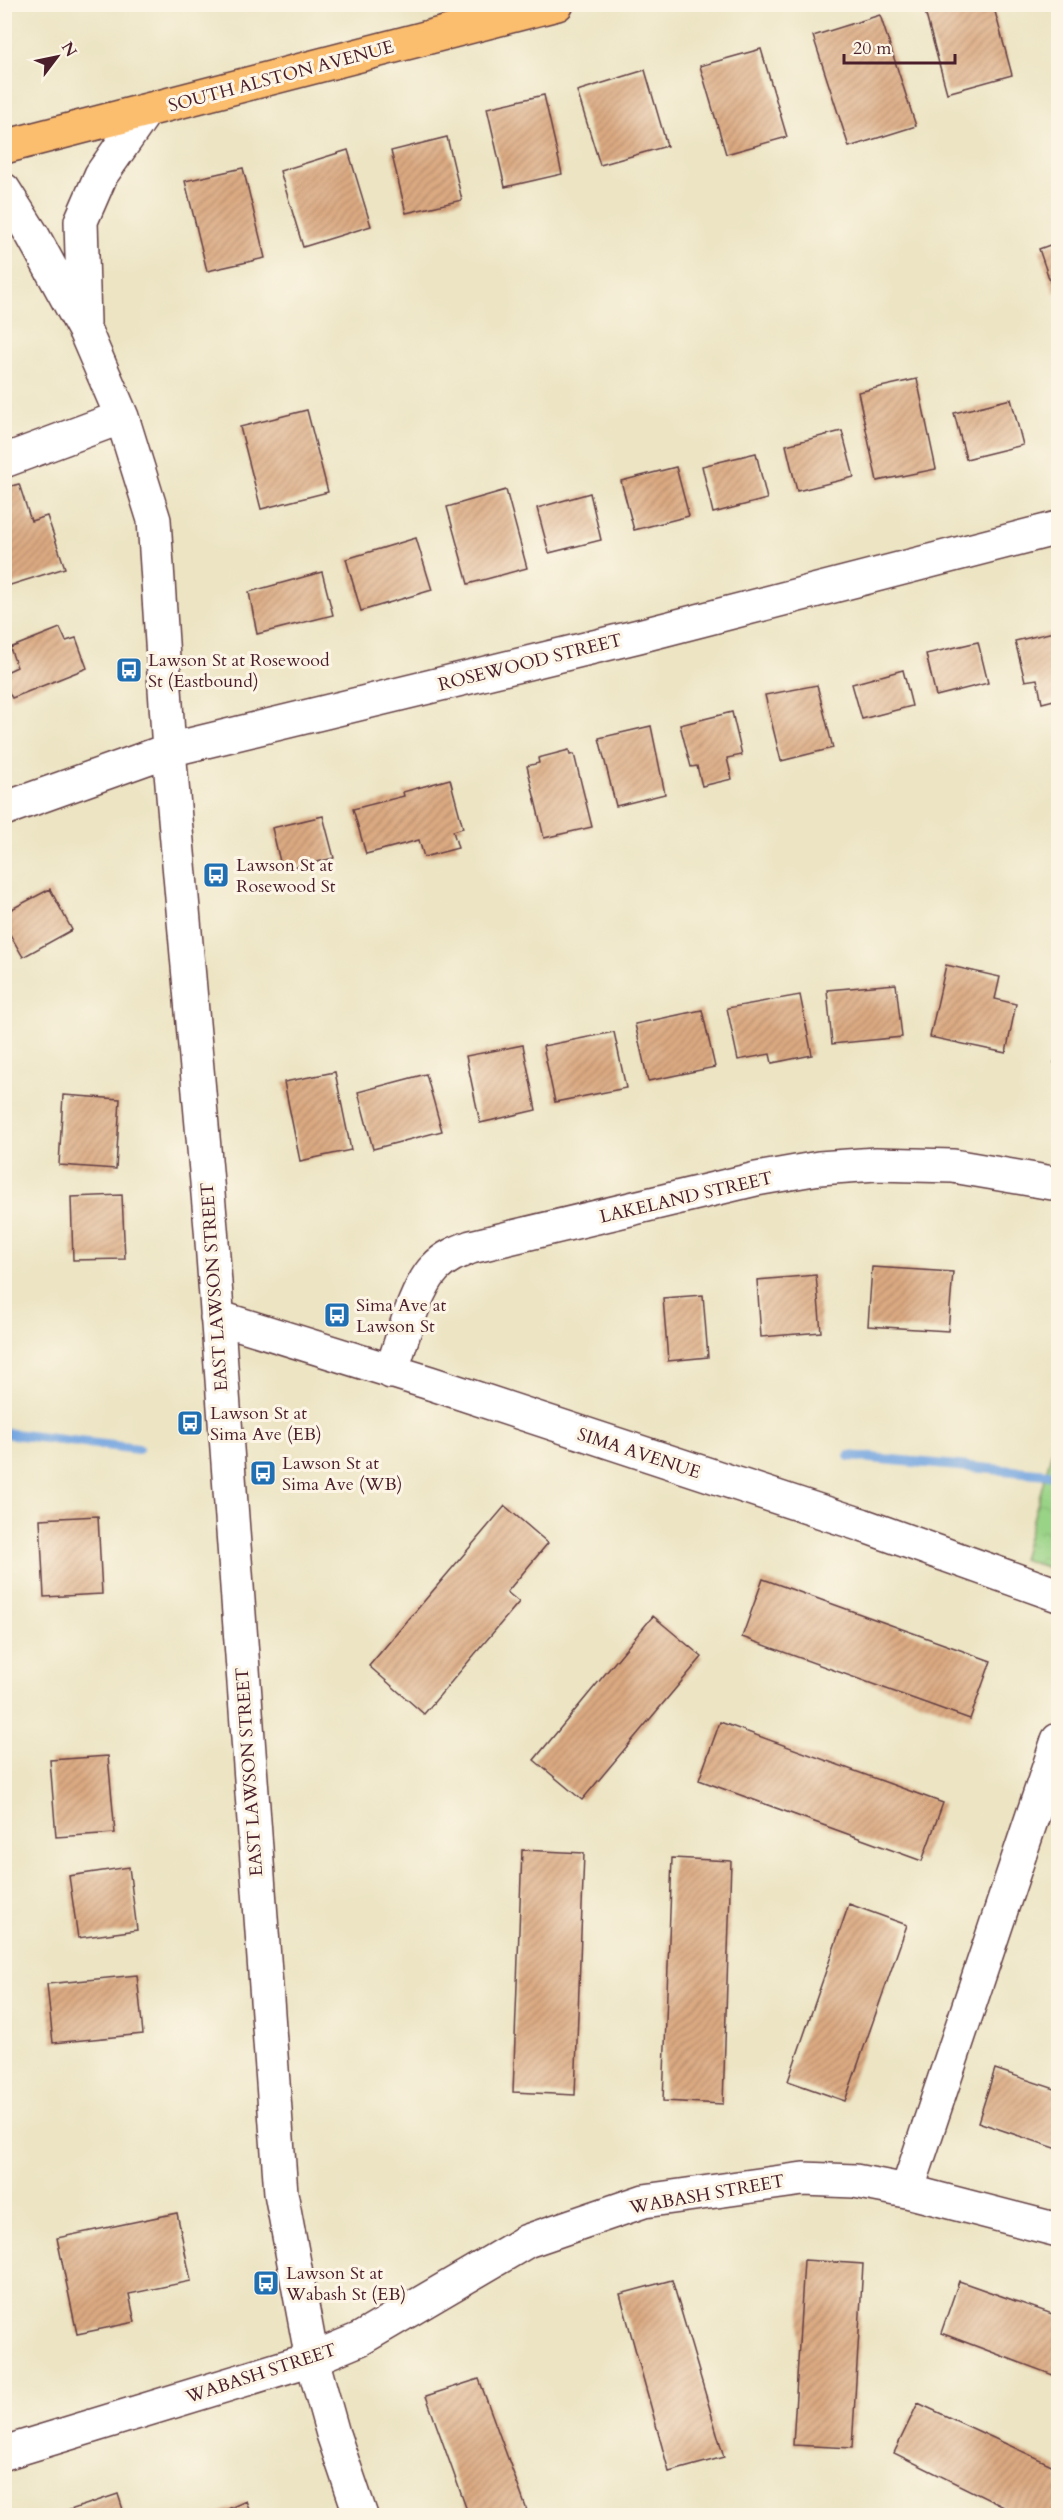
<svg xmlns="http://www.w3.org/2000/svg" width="1063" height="2520" viewBox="0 0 1063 2520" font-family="Cardo,serif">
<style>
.park{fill:url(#park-crowns);stroke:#727958;stroke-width:1.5}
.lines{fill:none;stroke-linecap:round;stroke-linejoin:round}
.stream{stroke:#75a6e0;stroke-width:10}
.building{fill:url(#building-hatch)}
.minor-casing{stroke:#623d42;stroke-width:36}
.major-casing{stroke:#623d42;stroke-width:36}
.minor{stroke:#fff;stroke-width:33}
.major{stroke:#fbbd6e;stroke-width:33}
.labels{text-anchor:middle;stroke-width:6;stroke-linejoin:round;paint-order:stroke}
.street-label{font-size:18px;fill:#4a1f2b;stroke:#fcf5e5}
.poi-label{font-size:18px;fill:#4a1f2b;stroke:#fcf5e5;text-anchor:start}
</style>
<defs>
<pattern id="park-crowns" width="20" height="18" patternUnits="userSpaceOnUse" patternTransform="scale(1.5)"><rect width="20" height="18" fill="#99d386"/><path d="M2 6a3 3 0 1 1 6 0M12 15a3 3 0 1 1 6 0" fill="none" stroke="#85b574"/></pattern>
<pattern id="building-hatch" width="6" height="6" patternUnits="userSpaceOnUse" patternTransform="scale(1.5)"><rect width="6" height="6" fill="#dbaa82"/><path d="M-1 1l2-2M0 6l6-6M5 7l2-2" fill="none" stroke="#b48a6b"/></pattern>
</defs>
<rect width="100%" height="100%" fill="#fcf5e5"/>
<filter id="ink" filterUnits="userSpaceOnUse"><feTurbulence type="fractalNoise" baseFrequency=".0167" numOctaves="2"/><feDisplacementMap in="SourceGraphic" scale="12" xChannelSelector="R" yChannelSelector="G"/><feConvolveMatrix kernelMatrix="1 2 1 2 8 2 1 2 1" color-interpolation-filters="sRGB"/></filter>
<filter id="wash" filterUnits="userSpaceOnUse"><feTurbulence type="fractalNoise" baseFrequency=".008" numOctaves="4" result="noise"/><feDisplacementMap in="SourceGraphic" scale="24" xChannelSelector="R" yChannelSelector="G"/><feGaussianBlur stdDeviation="1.35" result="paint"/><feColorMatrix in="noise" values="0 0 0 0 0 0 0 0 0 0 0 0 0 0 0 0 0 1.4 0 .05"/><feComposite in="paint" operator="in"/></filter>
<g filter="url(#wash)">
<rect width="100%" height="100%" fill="#ece4c3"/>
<path class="park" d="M1058,1429V1571L1022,1559Z"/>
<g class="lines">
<path class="stream" d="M4,1433L138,1449
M849,1456L1058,1475"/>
</g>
<g id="blocks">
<path class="building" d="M923,4H993L1012,75L947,93Z
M880,15L916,126L849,147L813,36Z
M761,49L787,137L726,154L700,66Z
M645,70L667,146L600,165L577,91Z
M544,95L562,174L505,187L487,108Z
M447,137L462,200L406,213L391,151Z
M348,150L371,226L303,247L280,171Z
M243,168L265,258L207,271L185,181Z
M1058,242V292L1054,293L1039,249Z
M917,379L936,469L877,481L858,392Z
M1011,399L1023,445L966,459L954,413Z
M307,410L328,492L261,509L240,427Z
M842,431L854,477L797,491L786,445Z
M756,453L767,499L713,513L702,466Z
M676,467L689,516L634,530L621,481Z
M19,484L31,521L47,516L65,568L4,587V488Z
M506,490L527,568L468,584L447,507Z
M590,493L601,540L549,553L537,508Z
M416,538L432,590L361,611L346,559Z
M322,572L333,615L257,634L249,592Z
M60,628L66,641L76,638L87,668L12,698L4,683V673L17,667L10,648Z
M1058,631V699L1042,703L1037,679L1025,681L1015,641Z
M978,642L988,683L936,696L926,654Z
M903,670L912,706L862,719L852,684Z
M817,685L833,748L781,761L765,695Z
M732,712L742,755L727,758L732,779L702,786L697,766L691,767L680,725Z
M651,726L665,794L616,806L599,738Z
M569,750L570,755L574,754L592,827L544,838L527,766L539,763L538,758Z
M450,779L463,828L453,831L458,848L424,857L419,840L366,854L353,809L404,796L403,792Z
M323,816L334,858L282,870L272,828Z
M50,889L72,930L23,957L4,924V913Z
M946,965L1000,977L995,999L1016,1004L1006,1053L930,1037Z
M896,984L902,1037L832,1044L827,990Z
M800,995L812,1055L772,1063L770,1054L738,1060L727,1008Z
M702,1010L715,1067L648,1081L635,1024Z
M614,1032L626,1088L555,1102L543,1046Z
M523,1045L536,1110L480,1123L466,1056Z
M1058,1048V1064L1054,1063Z
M335,1072L351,1150L300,1161L284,1082Z
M426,1074L442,1131L373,1149L358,1092Z
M63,1095L120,1099L116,1169L59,1165Z
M122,1195L125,1259L73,1260L71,1197Z
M872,1267L953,1272L948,1331L868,1326Z
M816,1275L821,1332L761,1337L757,1280Z
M703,1295L708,1357L668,1361L663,1298Z
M505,1506L548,1543L507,1592L519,1602L424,1714L369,1666Z
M98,1516L102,1594L44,1597L40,1519Z
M763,1579L991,1661L970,1719L742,1637Z
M653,1616L702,1657L582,1800L534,1760Z
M720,1722L943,1803L922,1861L699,1780Z
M108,1756L115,1833L56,1837L50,1760Z
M522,1850L584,1853L575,2095L513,2092Z
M672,1858L731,1861L723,2104L663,2101Z
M129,1867L137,1930L78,1938L69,1876Z
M849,1904L907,1925L845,2101L788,2081Z
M137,1975L143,2034L53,2043L47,1984Z
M995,2069L1058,2090V2149L978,2122Z
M177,2213L191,2281L129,2294L135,2322L77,2334L57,2238Z
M804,2260L863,2264L852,2448L793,2445Z
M672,2280L724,2457L669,2472L620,2294Z
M959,2281L1058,2316V2377L941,2333Z
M479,2379L529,2516H469L426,2396Z
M918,2403L1058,2468V2516H1022L894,2453Z
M118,2494L125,2516H55V2515Z
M246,2501L252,2516H212Z"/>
</g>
</g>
<g filter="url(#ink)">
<use href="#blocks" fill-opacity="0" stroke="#623d42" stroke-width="1.5"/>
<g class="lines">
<defs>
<path id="minor" d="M4,190L33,236L85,331L122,417L154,520L169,750L211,1228L281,2193L312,2359L333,2434L361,2516
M84,323L81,221L101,175L145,112
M4,461L122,417
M4,809L169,750L639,636L1058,528
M217,1317L430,1383L862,1525L1058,1595
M391,1372C401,1344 415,1288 435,1268C445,1257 458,1252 471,1247L756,1179L819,1168L876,1164L953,1166L1058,1184
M907,2191L1058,1740
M4,2453L312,2359L360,2339L527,2241L644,2201L803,2179L855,2181L907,2191L1058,2230"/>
<path id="major" d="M4,147L557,4"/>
</defs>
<use href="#minor" class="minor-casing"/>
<use href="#major" class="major-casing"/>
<use href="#minor" class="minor"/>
<use href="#major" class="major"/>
</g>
</g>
<defs>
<symbol id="bus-square" viewBox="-11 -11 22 22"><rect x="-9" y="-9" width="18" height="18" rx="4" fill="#1f6fb2" stroke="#fcf5e5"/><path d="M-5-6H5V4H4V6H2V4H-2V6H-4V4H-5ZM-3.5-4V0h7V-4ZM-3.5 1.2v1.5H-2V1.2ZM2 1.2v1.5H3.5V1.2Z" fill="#fff"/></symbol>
</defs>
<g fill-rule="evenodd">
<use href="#bus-square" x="114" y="655" width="30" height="30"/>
<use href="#bus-square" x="201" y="860" width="30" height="30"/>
<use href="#bus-square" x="322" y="1300" width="30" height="30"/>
<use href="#bus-square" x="175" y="1408" width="30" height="30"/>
<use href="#bus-square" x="248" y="1458" width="30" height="30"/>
<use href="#bus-square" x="251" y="2268" width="30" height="30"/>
</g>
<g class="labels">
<g class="street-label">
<text transform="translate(281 76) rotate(-15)" y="6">SOUTH ALSTON AVENUE</text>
<text transform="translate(530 662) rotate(-14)" y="6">ROSEWOOD STREET</text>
<text transform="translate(686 1197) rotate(-13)" y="6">LAKELAND STREET</text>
<text transform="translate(214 1287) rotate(-94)" y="6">EAST LAWSON STREET</text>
<text transform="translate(639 1453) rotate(18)" y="6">SIMA AVENUE</text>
<text transform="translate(249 1772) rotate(-94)" y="6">EAST LAWSON STREET</text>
<text transform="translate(707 2194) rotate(-10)" y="6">WABASH STREET</text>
<text transform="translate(261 2373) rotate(-18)" y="6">WABASH STREET</text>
</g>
<g class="poi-label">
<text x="148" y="666">Lawson St at Rosewood<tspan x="148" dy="21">St (Eastbound)</tspan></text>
<text x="236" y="871">Lawson St at<tspan x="236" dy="21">Rosewood St</tspan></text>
<text x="356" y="1311">Sima Ave at<tspan x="356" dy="21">Lawson St</tspan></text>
<text x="210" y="1419">Lawson St at<tspan x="210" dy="21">Sima Ave (EB)</tspan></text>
<text x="282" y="1469">Lawson St at<tspan x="282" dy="21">Sima Ave (WB)</tspan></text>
<text x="286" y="2279">Lawson St at<tspan x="286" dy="21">Wabash St (EB)</tspan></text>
</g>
</g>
<rect width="1063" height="2520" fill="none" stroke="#fcf5e5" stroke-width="24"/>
<g transform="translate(57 57) rotate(58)" stroke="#fcf5e5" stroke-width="4.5" paint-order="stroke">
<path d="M0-4.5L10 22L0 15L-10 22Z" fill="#4a1f2b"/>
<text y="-9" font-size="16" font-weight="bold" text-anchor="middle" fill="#4a1f2b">N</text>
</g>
<path d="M844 54v9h111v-9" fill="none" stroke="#4a1f2b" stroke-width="3"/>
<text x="853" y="54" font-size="18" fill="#4a1f2b" stroke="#fcf5e5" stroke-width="4.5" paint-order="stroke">20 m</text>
</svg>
